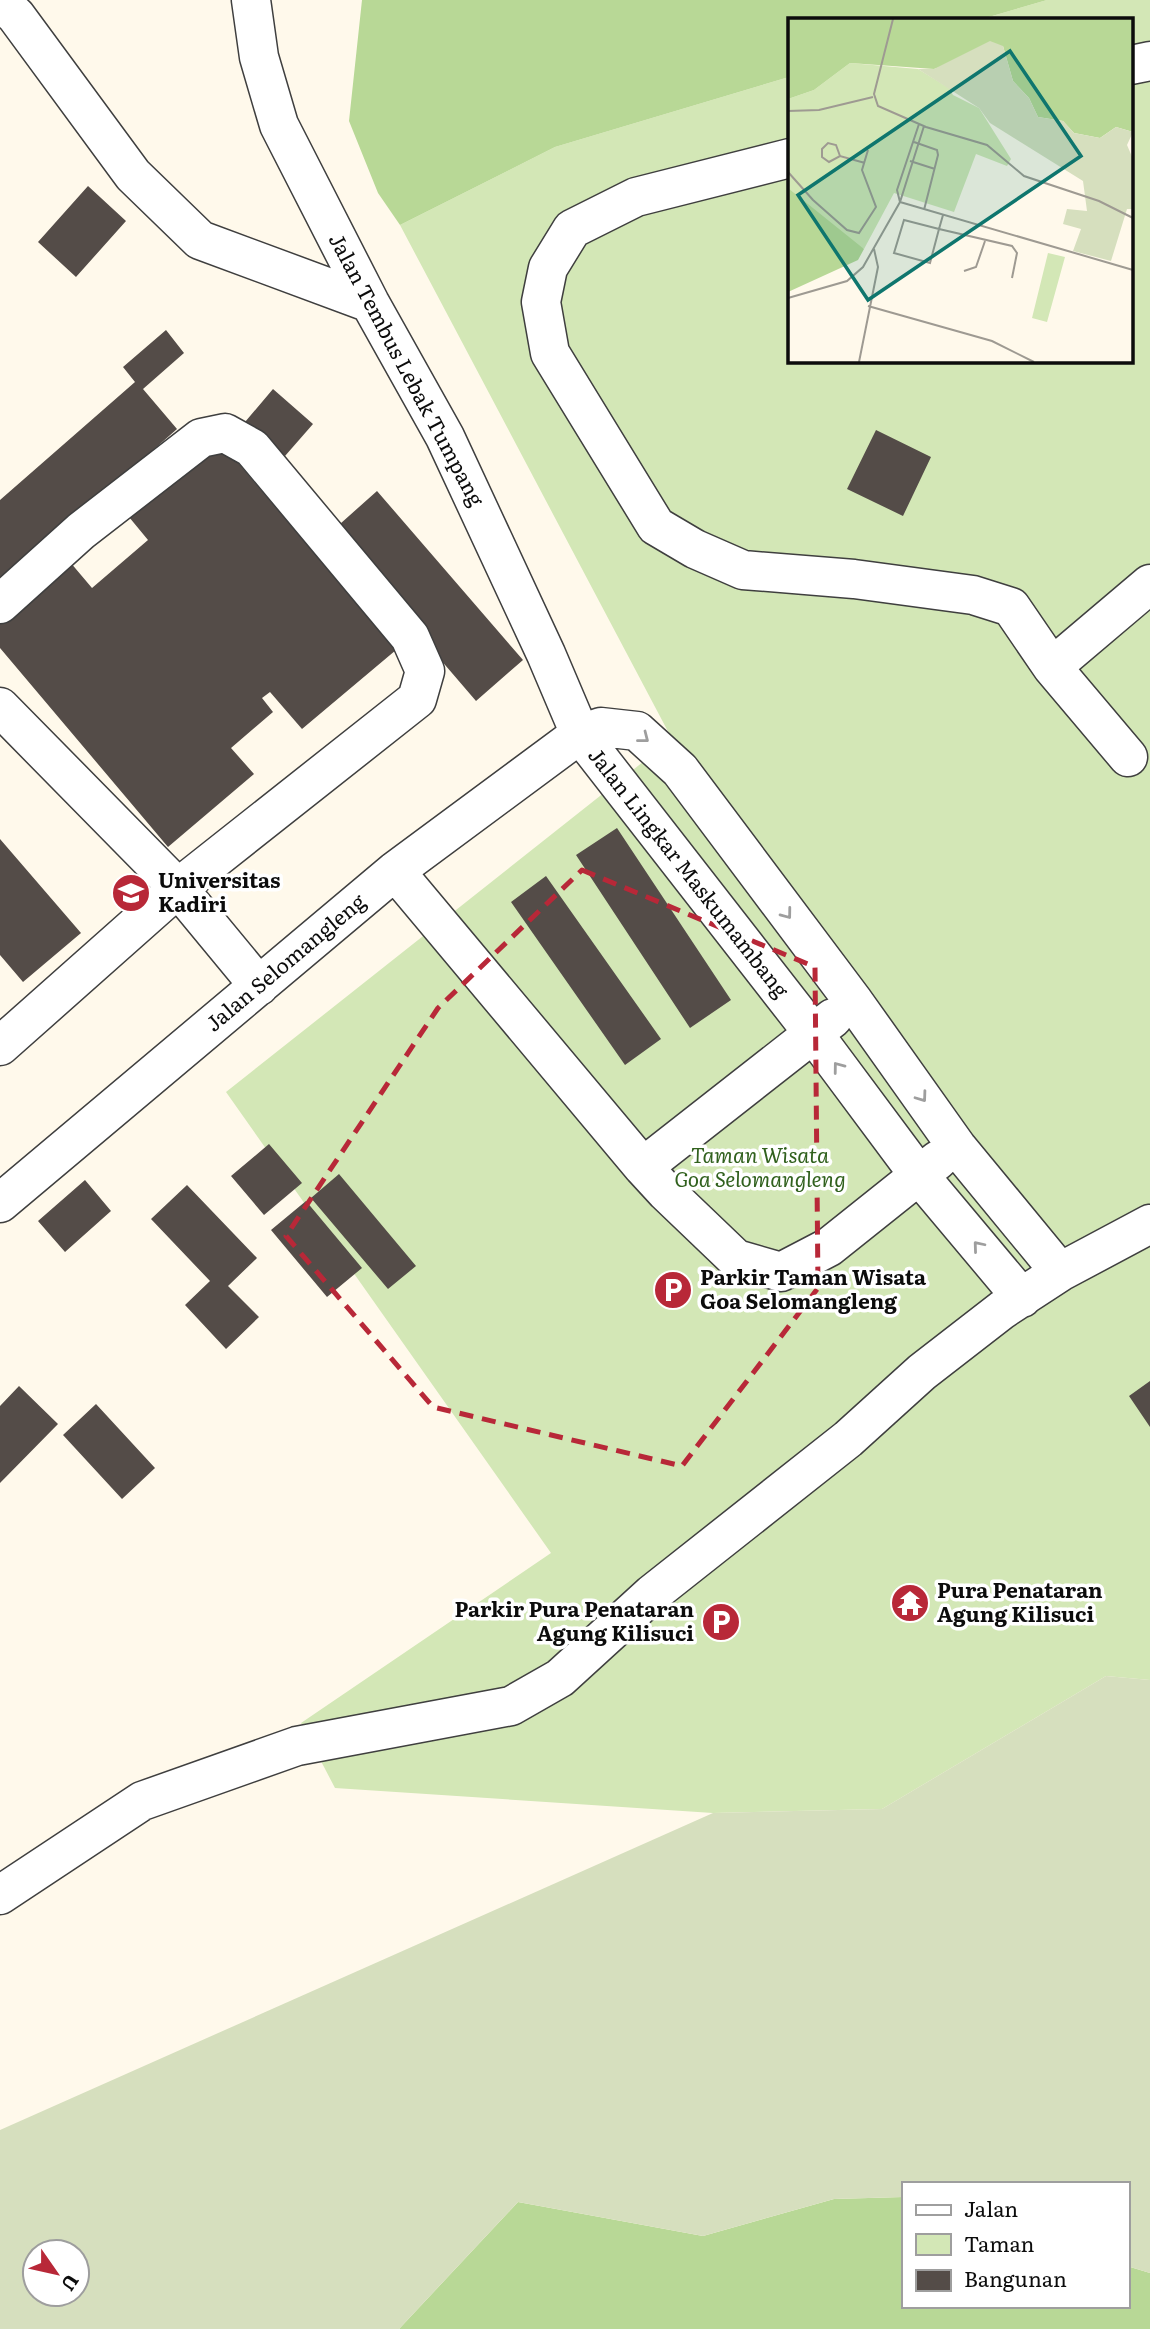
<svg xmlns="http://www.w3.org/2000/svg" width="1150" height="2329" viewBox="0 0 1150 2329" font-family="Literata,serif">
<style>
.green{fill:#d3e7b6}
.forest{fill:#b8d896}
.cemetery{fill:#d6dfbe;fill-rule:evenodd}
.building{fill:#544c48}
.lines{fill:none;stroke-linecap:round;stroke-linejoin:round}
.minor-casing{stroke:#3f3f3f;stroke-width:41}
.minor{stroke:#fff;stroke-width:38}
.oneway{stroke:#9e9e9e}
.marked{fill:none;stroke:#b82838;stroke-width:5;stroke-dasharray:14 9;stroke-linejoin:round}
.labels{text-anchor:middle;stroke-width:7;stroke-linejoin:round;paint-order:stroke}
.street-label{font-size:21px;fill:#0c0c0c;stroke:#fff}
.poi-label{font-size:21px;font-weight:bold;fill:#0c0c0c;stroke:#fff;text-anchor:start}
.park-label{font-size:21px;font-style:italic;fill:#31611e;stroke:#fff}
.inset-road{fill:none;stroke:#9e9a92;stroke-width:2}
.view{fill:#0f766e;fill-opacity:0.15;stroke:#0f766e;stroke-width:3.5}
.inset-edge{fill:none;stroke:#0c0c0c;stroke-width:3.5}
</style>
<rect width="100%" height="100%" fill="#fff9eb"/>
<path class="green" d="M1047,0H1150V1680L1106,1676L882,1809L713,1813L335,1788L301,1723L551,1553L226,1092L672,739L400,225L555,147L789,77L790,360H1131V19H982Z"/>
<path class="forest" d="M362,0H1047L982,19H790L789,77L555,147L400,225L378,193L349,121Z
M903,2197V2306H1127V2266L1150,2273V2329H399L518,2202L703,2236L834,2199Z"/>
<path class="cemetery" d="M1106,1676L1150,1680V2273L1127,2266V2184H903V2197L834,2199L703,2236L518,2202L399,2329H0V2130L713,1813L882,1809ZM35,2252H77V2294H35Z"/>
<path class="building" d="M88,186L126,221L76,277L38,242Z
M166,330L184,353L143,389L177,429L0,585V500L135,382L123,367Z
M273,389L313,424L285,456L245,422Z
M876,430L931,457L903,516L847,489Z
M219,440L396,650L302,729L270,692L262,698L273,712L231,748L254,774L168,847L0,648V621L70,562L92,588L148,540L129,517Z
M377,491L523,660L476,701L331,532Z
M617,828L731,1000L690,1028L576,855Z
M0,839L81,933L23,982L0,955Z
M546,876L661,1039L625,1065L511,902Z
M269,1144L302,1183L264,1215L231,1176Z
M339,1174L416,1266L388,1289L311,1198Z
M85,1180L111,1211L65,1252L38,1221Z
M187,1185L257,1258L228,1286L259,1317L226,1349L185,1305L210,1281L151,1219Z
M306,1201L362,1268L327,1297L271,1230Z
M1150,1381V1427L1129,1396Z
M19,1386L58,1424L0,1483V1406Z
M96,1404L155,1468L122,1499L63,1435Z"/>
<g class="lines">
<defs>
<path id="minor" d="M251,0L259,57L279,125L370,303L445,437L546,654L580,734L813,1033L918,1174L1022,1298
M0,1L16,16L133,175L200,240L370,303
M1131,65L1150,61
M790,158L636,197L572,229L548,268L541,302L550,353L656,526L695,549L743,570L854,579L973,595L1011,607L1052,667L1128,757
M0,604L81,531L201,438L225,433L252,448L410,637L425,671L417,699L178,888L0,707
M1052,667L1150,584
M395,871L643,1167L666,1192L736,1259L781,1272L829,1247L938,1160
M0,1046L178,888L259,986
M643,1167L833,1018
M0,1203L395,871L580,734L601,727L637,731L680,770L854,1002L957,1147L1060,1272
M0,1895L142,1801L297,1746L511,1706L560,1678L652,1594L848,1439L922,1372L1002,1310L1060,1272L1150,1224"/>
</defs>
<use href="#minor" class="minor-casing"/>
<use href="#minor" class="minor"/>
</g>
<defs><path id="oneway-chevron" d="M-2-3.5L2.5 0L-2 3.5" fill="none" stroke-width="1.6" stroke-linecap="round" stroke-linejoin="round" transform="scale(1.75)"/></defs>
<g class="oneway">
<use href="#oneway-chevron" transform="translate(644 738) rotate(38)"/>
<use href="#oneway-chevron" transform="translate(787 914) rotate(53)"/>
<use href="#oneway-chevron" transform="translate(838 1067) rotate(-127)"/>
<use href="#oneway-chevron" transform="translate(922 1097) rotate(54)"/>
<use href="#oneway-chevron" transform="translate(978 1246) rotate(-130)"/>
</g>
<path class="marked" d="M582,870L815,967L818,1288L682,1466L433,1407L286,1236L438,1008Z"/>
<defs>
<symbol id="university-disc" viewBox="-11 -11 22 22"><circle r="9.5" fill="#b82838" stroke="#fff"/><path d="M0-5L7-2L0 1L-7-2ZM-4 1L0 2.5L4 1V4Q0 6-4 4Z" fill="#fff"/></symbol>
<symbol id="parking-disc" viewBox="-11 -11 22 22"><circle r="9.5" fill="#b82838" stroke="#fff"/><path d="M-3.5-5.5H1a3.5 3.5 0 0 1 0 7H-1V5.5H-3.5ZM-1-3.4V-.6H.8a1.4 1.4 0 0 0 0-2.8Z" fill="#fff"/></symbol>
<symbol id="temple-disc" viewBox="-11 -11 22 22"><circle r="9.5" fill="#b82838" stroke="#fff"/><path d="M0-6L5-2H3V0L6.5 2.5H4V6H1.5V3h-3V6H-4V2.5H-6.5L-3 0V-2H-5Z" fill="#fff"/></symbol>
</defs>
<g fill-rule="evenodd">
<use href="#university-disc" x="109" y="871" width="44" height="44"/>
<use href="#parking-disc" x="651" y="1268" width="44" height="44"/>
<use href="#temple-disc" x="888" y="1581" width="44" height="44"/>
<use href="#parking-disc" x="699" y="1600" width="44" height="44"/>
</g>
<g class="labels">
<g class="street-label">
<text transform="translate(406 370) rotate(62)" y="7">Jalan Tembus Lebak Tumpang</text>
<text transform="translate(688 873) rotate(52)" y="7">Jalan Lingkar Maskumambang</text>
<text transform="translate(286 963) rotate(-40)" y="7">Jalan Selomangleng</text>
</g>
<g class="poi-label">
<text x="158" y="888">Universitas<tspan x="158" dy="24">Kadiri</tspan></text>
<text x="700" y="1285">Parkir Taman Wisata<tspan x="700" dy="24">Goa Selomangleng</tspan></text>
<text x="937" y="1598">Pura Penataran<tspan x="937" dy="24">Agung Kilisuci</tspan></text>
<text x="694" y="1617" text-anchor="end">Parkir Pura Penataran<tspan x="694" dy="24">Agung Kilisuci</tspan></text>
</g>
<g class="park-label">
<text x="760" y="1163">Taman Wisata<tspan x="760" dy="24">Goa Selomangleng</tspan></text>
</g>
</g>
<g transform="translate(788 18)">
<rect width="345" height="345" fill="#fff9eb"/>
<path d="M62,45L130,51L161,70L165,77L191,90L223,141L219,148L188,136L166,194L106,175L76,231L60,222L0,170V81L26,72ZM260,235L277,239L259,304L244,300Z" fill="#d3e7b6"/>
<path d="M0,1H345V114L328,109L312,120L286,115L275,103L250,99L241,80L225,63L215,28L146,51L62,45L26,72L0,81ZM0,170L76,231L70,242L0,274Z" fill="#b8d896"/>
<path d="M202,23L215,28L225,63L241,80L250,99L275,103L286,115L312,120L328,109L345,114L339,127L345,141V191H339L323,243L285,233L293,211L275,206L279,191L299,193L295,163L202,105L191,90L130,51H146Z" fill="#d6dfbe"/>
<path class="inset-road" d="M105,1L86,76L90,88L138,109L199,127L236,158L311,183L345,200M0,93L31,92L85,79M126,124L149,132L150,137L136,192M52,138L48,127L40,125L34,131V139L41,144L52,138L77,145M122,143L147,151M0,154L25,182L59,212L71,215L88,189L74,152L80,132M112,184L345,252M112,184L109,172L131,106M155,197L151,211L224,228L229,235L224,260M116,202L151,211L142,245L106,235ZM176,253L188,249L197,223M0,280L59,263L75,249L112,184L136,108M80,288L204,323L246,344M71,344L90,249L86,231"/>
<path class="view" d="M222,33L293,138L80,282L10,177Z"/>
<rect width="345" height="345" class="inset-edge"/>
</g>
<rect x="902" y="2182" width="228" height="126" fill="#ffffff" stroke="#9e9e9e" stroke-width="2"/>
<rect x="916" y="2205" width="35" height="10" fill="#ffffff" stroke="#9e9e9e" stroke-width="2"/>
<text x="964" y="2217" font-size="21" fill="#0c0c0c">Jalan</text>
<rect x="916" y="2234" width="35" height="21" fill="#d3e7b6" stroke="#9e9e9e" stroke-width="2"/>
<text x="964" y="2252" font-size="21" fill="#0c0c0c">Taman</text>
<rect x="916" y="2270" width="35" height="21" fill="#544c48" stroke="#9e9e9e" stroke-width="2"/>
<text x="964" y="2287" font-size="21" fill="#0c0c0c">Bangunan</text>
<g transform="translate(56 2273) rotate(124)"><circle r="33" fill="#ffffff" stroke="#9e9e9e" stroke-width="2"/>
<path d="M0-5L12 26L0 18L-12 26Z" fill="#b82838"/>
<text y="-10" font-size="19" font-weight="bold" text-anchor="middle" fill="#0c0c0c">U</text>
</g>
</svg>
